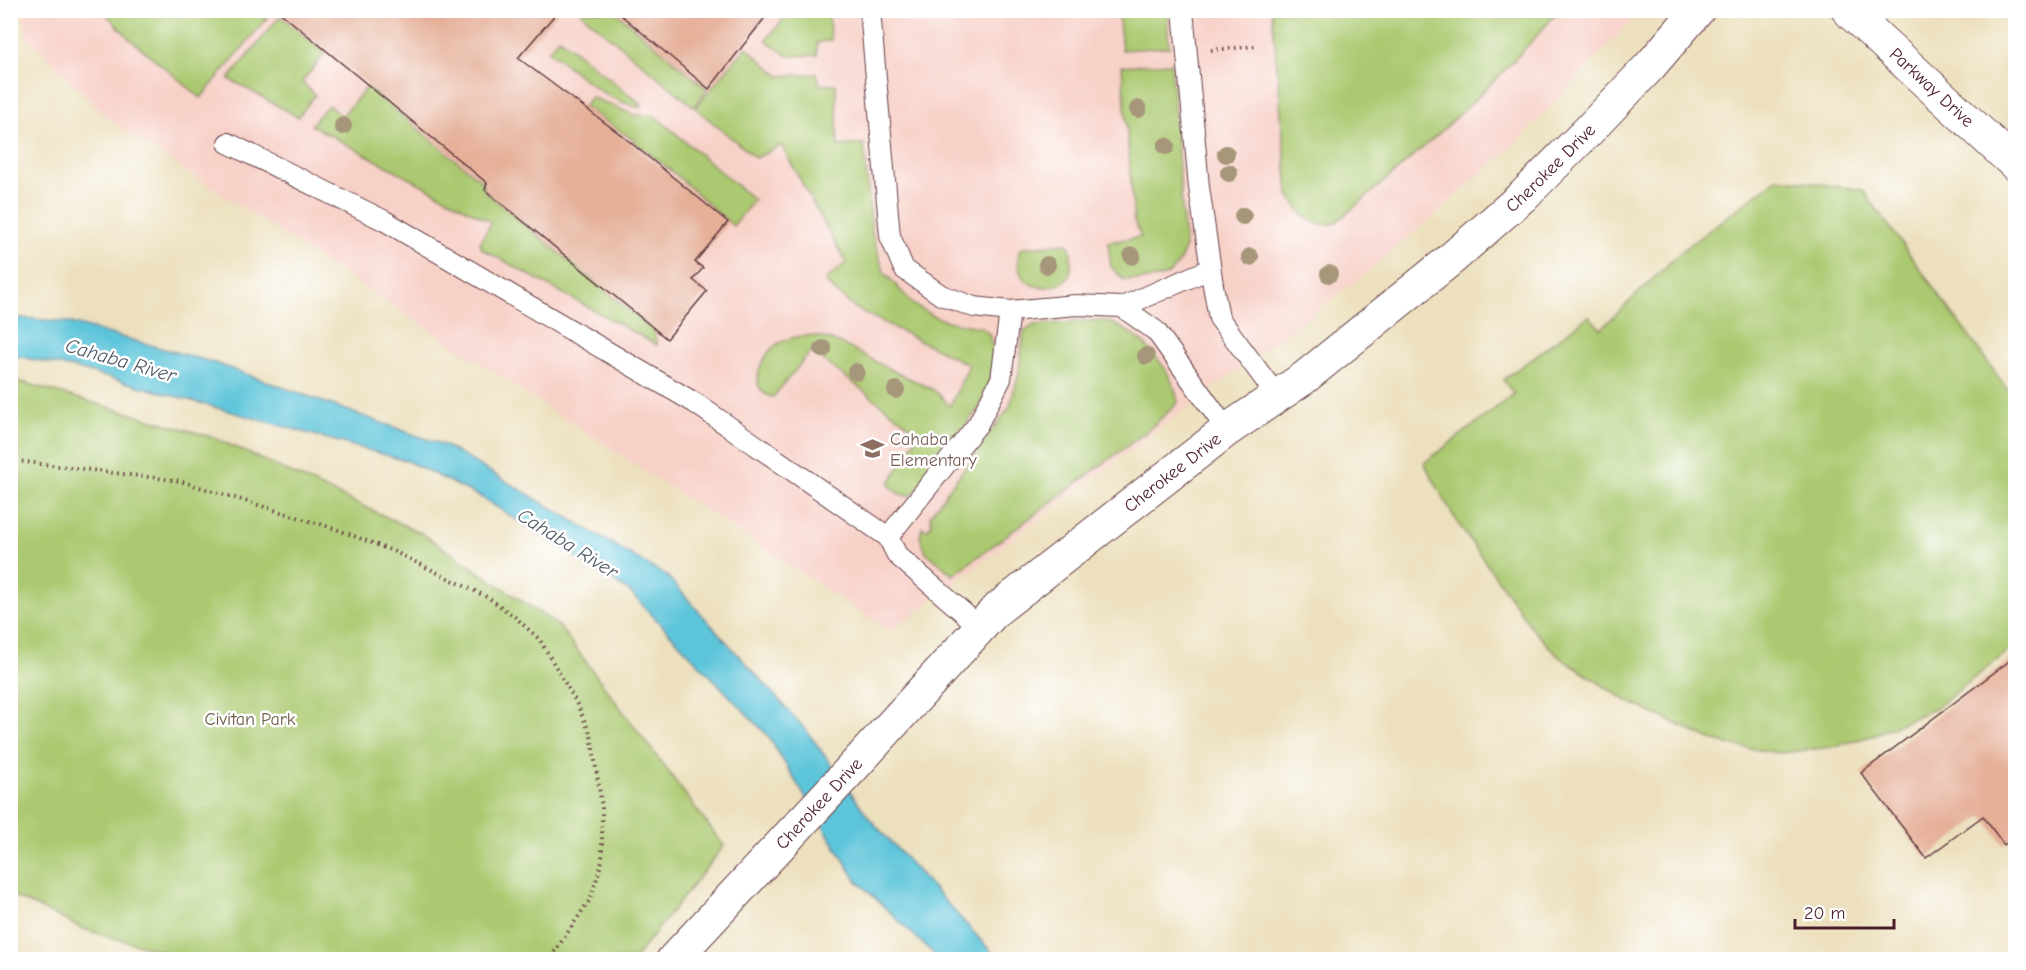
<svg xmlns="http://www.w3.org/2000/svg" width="2026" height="970" viewBox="0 0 2026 970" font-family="'Comic Neue',sans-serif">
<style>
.built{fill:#f7d1c8}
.green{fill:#abc970;stroke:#7a744e;stroke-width:1.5}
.water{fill:#5dc5da;stroke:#547282;stroke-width:1.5}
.building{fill:#e5af98}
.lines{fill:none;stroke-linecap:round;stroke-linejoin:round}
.lane-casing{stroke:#623c41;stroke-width:22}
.street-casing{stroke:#623c41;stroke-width:35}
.path{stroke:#623c41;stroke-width:4;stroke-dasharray:1.5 4.5;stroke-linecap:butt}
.lane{stroke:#fff;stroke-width:20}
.street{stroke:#fff;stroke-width:33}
.tree{fill:#a6967a}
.labels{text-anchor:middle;stroke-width:5;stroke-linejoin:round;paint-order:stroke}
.street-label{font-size:18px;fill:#4a1f2b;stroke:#fff}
.education-label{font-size:18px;fill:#785e54;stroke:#fff;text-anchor:start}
.park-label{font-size:18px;fill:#6c5a43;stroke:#fff}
.water-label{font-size:20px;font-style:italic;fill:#515968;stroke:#fff}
</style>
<rect width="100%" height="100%" fill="#fff"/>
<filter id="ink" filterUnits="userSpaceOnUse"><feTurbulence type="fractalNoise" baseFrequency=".0167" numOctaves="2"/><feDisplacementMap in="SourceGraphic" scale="12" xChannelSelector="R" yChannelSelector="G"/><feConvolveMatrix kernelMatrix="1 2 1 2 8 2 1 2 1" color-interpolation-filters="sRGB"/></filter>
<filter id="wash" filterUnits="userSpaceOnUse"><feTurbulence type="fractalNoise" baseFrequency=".008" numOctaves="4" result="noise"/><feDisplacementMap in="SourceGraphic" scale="24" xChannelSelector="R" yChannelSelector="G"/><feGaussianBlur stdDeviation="1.35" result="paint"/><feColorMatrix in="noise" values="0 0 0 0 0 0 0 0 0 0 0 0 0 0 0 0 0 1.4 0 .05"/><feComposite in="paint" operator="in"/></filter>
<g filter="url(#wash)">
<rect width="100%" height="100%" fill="#ece0be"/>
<path class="built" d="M23,11H1641L1511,148L1374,267L890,631L111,122L26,35Z"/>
<path class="green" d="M791,10L828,11L831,40L817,43V55L788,56L766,40Z
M256,11L267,18L201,98L129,38L103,11Z
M583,11H614L707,89L694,107L581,13Z
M1118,11H1167L1169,47L1122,50Z
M1272,11V10L1558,11C1492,90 1413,158 1334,224C1307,226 1299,214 1288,192Z
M280,16L325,53L302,82L315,95L298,117L229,79Z
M559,38L642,105L640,108C601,99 578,72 548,51Z
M746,47L780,76L817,74L820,85L836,84L838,146L864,144L872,234L884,272L913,304L933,316L947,321L982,328L989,334L994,352L991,380L981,405L913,494C903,498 896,493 889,484L919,433L811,351L773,397C744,391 762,353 779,343C785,340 795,337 802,336C829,332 867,358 891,370C905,377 920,382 933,390C940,394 945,401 950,406L969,365L855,308L827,284L825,280L846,263L781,145L756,158L695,108Z
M1171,63L1185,246C1176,282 1157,279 1124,280L1111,267L1108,242L1141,237L1134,221L1122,66Z
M367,87L484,183V191L654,331L657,345L482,249L480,243L491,222L311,125L328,105L342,116Z
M591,97L634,115L655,116L754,200L733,226L675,174L629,137L584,106Z
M1778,178L1863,190L2015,400V646L1936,708L1871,736L1832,747L1780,753L1740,747L1711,740L1627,701L1559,657L1534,631L1457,522L1424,463L1514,394L1503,380L1589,316L1601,329L1683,250Z
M1066,243L1070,247C1071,256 1073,268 1069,275C1061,292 1028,291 1021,274C1018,268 1018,257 1019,250L1022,248Z
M1100,320C1135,326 1173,367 1178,403L1146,432L953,575L926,552L920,537L922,527L927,530L932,523L930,515L1009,408L1018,377L1024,332L1034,325Z
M11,379L215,438L421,533L559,626L724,846L634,959H190L86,930L11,895Z"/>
<path class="water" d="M10,317L67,322L215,363L446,446L667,576L807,731L870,819L998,959H939L856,880L768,736L629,591L481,497L407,461L78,369L11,355Z"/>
<g id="blocks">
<path class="building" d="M277,10H559L518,58L620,134L728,222L695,262L703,268L693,280L707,291L667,339L485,190L487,183Z
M615,10H771L709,89Z
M2016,656V836L2004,845L1983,816L1926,858L1861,773Z"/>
</g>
</g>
<g filter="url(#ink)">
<use href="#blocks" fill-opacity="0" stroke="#623c41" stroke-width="1.5"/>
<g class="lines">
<defs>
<path id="lane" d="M870,10L890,236L904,269L941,295L974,307L1010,311L1076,305L1122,307L1156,331L1227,430
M1183,10L1199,187L1213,285L1219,318L1277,396
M228,143L385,221L695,403L888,537
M1122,307L1210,269
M980,627L897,555L888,537L978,424L1001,379L1010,311"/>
<g id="street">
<path id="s1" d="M1848,10L2016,165"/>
<path id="s2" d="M673,960L855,765L996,610L1227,430L1304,378L1450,260L1523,196L1589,130L1650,66L1698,10"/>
</g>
</defs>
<use href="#lane" class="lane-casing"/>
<use href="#street" class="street-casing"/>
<path class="path" d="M1211,50L1257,46
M10,460L180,481L336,529L395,552L489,598L515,617L540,640L575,700L591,735L602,807V861L591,898L549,960"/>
<use href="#lane" class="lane"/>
<use href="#street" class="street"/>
</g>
<g class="tree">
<circle cx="1138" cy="109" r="9"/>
<circle cx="343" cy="126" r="9"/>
<circle cx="1166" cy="146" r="9"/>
<circle cx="1226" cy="154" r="9"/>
<circle cx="1229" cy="173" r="9"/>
<circle cx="1243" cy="216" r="9"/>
<circle cx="1132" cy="256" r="9"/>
<circle cx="1250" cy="257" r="9"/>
<circle cx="1047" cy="265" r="9"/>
<circle cx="1329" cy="274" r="9"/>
<circle cx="823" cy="349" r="9"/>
<circle cx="1146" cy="356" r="9"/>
<circle cx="856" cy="372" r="9"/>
<circle cx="896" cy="390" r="9"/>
</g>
</g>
<defs>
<symbol id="school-bare" viewBox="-9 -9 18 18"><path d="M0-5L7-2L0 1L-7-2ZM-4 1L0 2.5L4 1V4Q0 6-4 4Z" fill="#8d6e63" stroke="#fff" stroke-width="2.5" paint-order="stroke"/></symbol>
</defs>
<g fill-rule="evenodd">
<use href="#school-bare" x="856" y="432" width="33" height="33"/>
</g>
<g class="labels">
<g class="street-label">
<text dy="6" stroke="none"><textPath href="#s1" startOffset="114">Parkway Drive</textPath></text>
<text dy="6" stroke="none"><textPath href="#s2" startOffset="1186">Cherokee Drive</textPath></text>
<text dy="6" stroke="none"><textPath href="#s2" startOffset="700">Cherokee Drive</textPath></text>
<text dy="6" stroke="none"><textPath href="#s2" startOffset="214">Cherokee Drive</textPath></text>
</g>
<g class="education-label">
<text x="890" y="445">Cahaba<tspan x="890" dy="21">Elementary</tspan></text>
</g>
<g class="park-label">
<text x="250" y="725">Civitan Park</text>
</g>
<g class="water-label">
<text transform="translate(121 360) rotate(16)" y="7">Cahaba River</text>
<text transform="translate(568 543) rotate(32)" y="7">Cahaba River</text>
</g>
</g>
<rect width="2026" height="970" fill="none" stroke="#fff" stroke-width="36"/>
<path d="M1795 919v9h99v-9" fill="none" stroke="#4a1f2b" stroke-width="3"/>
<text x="1804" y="919" font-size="18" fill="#4a1f2b" stroke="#ffffff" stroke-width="4.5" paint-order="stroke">20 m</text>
</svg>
